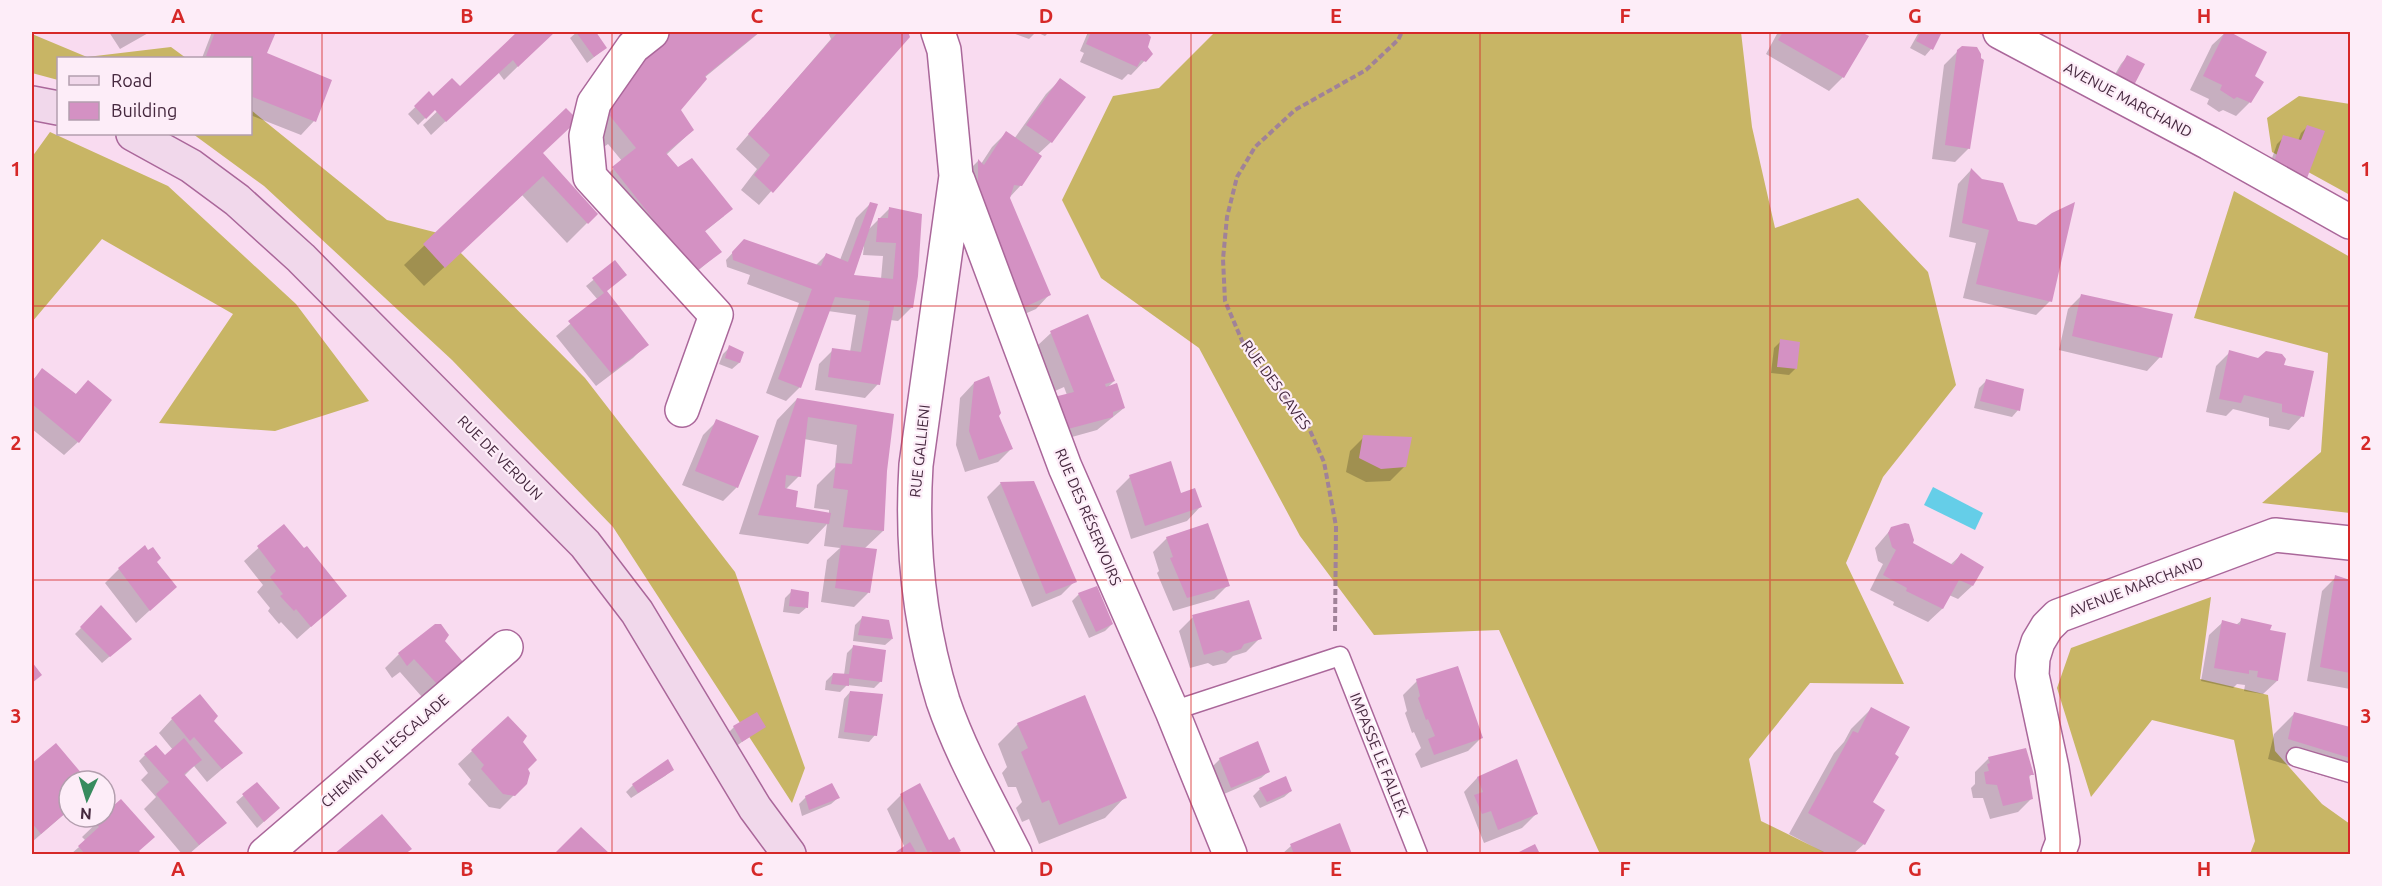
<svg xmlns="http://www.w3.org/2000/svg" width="2382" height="886" viewBox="0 0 2382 886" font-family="Ubuntu,sans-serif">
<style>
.forest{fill:#c8b565}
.water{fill:#65cee8}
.shadow{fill:#0003;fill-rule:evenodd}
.building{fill:#d491c3}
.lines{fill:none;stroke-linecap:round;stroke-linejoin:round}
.service-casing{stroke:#aa679a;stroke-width:21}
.minor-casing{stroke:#aa679a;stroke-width:36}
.secondary-casing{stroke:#aa679a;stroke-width:36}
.path{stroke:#a08298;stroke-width:4;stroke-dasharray:6 3;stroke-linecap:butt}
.service{stroke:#fff;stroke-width:18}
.minor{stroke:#fff;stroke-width:33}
.secondary{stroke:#f1d8eb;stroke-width:33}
.grid{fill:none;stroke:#d62828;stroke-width:1.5;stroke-opacity:0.55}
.labels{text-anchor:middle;stroke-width:4.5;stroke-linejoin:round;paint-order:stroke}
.street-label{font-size:15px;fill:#45283e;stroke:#fdedf8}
.neatline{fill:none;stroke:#d62828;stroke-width:2}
.grid-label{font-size:20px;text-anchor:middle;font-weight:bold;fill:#d62828}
</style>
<rect width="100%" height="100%" fill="#f9dbf0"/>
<path class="forest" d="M1215,32H1741L1752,127L1775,228L1858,198L1928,272L1956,385L1883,477L1846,563L1904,684L1810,683L1749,759L1761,821L1828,854H1600L1499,630L1374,635L1300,536L1199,348L1101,278L1062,200L1113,96L1159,88Z
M32,34L87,57L171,47L186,58H58V80L32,73Z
M2299,96L2350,104V195L2272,152L2267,118Z
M251,110L387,220L442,234L585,378L735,572L805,768L792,803L613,527L452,360L264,186L193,134H250Z
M50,132L168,186L296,304L369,401L275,431L159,423L233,314L102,239L32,322V157Z
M2234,191L2350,257V513L2262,503L2321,452L2328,353L2194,318Z
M2211,597L2200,679L2268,695L2275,751L2322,804L2350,824V854H2250L2255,841L2234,740L2152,720L2091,797L2057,688L2071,648Z"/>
<path class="water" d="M1933,487L1983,513L1975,530L1924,505Z"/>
<path class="shadow" d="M109,32H150L120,49Z
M212,32H274L265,54L330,81L314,121L301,135L250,115V58H202Z
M520,32H553L504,80L498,72L431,135L423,125Z
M577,32H595L605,48L587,63L570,38Z
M668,32H760L704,78L679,110L693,130L666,155L724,216L704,232L720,252L681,285L599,182L622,161L608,144L601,149L583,127Z
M828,32H906L908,36L759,205L741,190L757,169L736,149L831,39Z
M1010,32H1049L1045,36L1036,32L1029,39Z
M1088,32H1150L1146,36V47L1151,54L1131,75L1128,74L1122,80L1080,62L1084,53L1080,51Z
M1778,32H1858L1867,37L1843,77L1829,91L1766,54Z
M1919,32H1941L1931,49L1925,56L1910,48Z
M2226,32L2265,53L2253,77L2250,102L2236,116L2223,110L2219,112L2207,104L2209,99L2190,90L2212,45Z
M1958,51L1969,148L1955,162L1932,159L1944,65Z
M2127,57L2143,65L2108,86L2121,64Z
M1060,80L1051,142L1037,155L1021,185L1009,198L1049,295L1036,309L1004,323L965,174L978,161L981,164L992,147L1006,133L1014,139L1046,94Z
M458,86L418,125L408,114L429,94L433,98Z
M566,110L542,153L596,214L567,243L522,195L424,286L404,265Z
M2307,127L2323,132L2266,175L2277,144L2284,137L2298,141L2301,133Z
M1971,170L2050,301L2036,315L1963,298L1976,243L1949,237L1958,184Z
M870,204L867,231L889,209L912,307L898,321L890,320L878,384L865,398L815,390L819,364L833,350L850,352L856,315L828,311L800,387L786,401L766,393L799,303L747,284L750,275L727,267L726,260L737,248L815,266L826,255L840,260L856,218ZM864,245L863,255L883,256L881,279L852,276Z
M615,262L605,292L647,344L633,358L596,386L556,336L598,300L586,286Z
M2082,295L2160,357L2147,371L2059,350L2068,309Z
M1051,333L1114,381L1109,386L1124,408L1097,430L1054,442L1067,395L1064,387L1055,391L1037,346Z
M1781,341L1796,368L1789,375L1771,373L1774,348Z
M730,347L742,353L739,363L732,369L719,364L723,354Z
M2230,352L2283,366L2302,416L2289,430L2269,426V418L2233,409L2226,416L2206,412L2216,366Z
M42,370L75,395L88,382L78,442L64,455L32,429V381Z
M1986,381L2018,410L2012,417L1974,408L1979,388Z
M974,383L998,416L1012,448L998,462L965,472L956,445L960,398Z
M797,399L893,415L885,471L883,531L864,549L875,550L868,593L854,607L821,602L827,560L840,548L824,546L827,524L808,544L739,534L777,420ZM804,439L837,445L835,467L817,485L814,508L829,510V514L794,508L785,490L799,476Z
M717,421L737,487L723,501L682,485L703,435Z
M1364,437L1404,467L1390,481L1366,482L1346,472L1350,451Z
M1130,477L1180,495L1200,507L1187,521L1131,539L1116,491Z
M1001,483L1075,581L1061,595L1032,607L987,497Z
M283,526L345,596L297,639L281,622L279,624L268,611L270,608L257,592L263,585L244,561Z
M1892,528L1911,543L1950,565L1961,555L1972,586L1958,599L1949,595L1942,609L1928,622L1893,605L1894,602L1870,590L1883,564L1878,561L1875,548Z
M1167,538L1228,585L1214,599L1173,611L1157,573L1159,571L1153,552Z
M155,562L175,587L136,623L105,583L119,569Z
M2336,577L2350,581V689L2307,681L2322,591Z
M792,591L806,608L799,614L783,612L785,598Z
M1079,594L1112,624L1105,631L1089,638L1072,601Z
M101,608L123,645L102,663L75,634Z
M1193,617L1260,638L1246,652L1233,656L1226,663L1213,666L1208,663L1190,668L1179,631Z
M862,618L892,639L885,645L853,641L855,625Z
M2242,620L2268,632L2277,681L2263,694L2244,691L2245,685L2237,684L2233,688L2201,681L2209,635L2223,622L2236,625Z
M436,626L443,642L461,662L422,697L400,672L392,678L385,668L399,654Z
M854,646L881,681L874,688L847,685L840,692L825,690L826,681L833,674L844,675L847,653Z
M1417,681L1481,738L1468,751L1421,768L1415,754L1421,748L1414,732L1412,733L1405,713L1407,711L1403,695Z
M850,692L875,735L869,742L838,738L844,699Z
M1871,709V803L1864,844L1853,854H1827L1789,834L1834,753L1844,742L1851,729Z
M2294,714L2350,729V784L2268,759L2274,734Z
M172,719L212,721L241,753L207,782L194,766L184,776L225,823L189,854H182L144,809L156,797L141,780L148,773L139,761L145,755L165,757L173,750L159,733Z
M1018,724L1125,797L1105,818L1039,844L1029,819L1022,822L1016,808L1022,802L1016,787H1008L1002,773L1007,767L998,744Z
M764,726L735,747L727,734L734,727Z
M521,742L526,783L500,809L489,807L468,784L471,780L458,764L472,751Z
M56,745L86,781H69V810L32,842V765Z
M1989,758L2032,774L2028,778L2032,798L2018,812L1990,819L1983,798H1973L1971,788L1975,784V772Z
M1220,759L1268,772L1261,778L1224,794L1213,766Z
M1516,761L1536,814L1522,828L1484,843L1464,792L1477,778Z
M672,770L665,776L631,798L626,792L633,785Z
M1286,778L1291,791L1284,797L1260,808L1253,796L1260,789Z
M257,784L271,815L257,828L236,802Z
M901,795L948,842L959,850L955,854H895L905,848L887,809Z
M806,797L838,798L831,804L802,816L799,804Z
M105,815L137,852L140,854H71L86,841L82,837Z
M382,817L409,849L404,854H336Z
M1339,825L1351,854H1282L1291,846Z
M581,829L608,854H556Z"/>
<path class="building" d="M215,32H276L267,53L332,80L316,122L250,96V58H212L206,56Z
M517,32H555L518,67L513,60L446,122L435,110L426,119L414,106L429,91L433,96L452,78L460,86Z
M576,32H596L607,48L594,57Z
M668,32H759L705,76L707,79L681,110L694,130L666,153L678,167L692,158L733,209L705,231L722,252L695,272L612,167L636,148L602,106Z
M838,32H908L910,37L773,193L754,175L770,155L748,134Z
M1091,32H1146L1151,37L1148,47L1153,54L1146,62L1141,60L1137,67L1086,44Z
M1783,32H1861L1869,36L1844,78L1778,40Z
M1921,32H1942L1933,50L1916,41Z
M2225,32H2230L2267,52L2255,76L2264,82L2251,103L2237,97L2234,99L2220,90L2222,85L2203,76Z
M1962,46L1977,47L1981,54V58L1984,60L1970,149L1945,145L1957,50Z
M2127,55L2145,64L2132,89L2114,79Z
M1060,78L1086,97L1052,143L1026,125Z
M566,108L578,120L543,153L598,214L588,224L543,176L445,268L423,244Z
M2307,125L2325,131L2304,186L2272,168L2283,135L2301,140Z
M1006,131L1042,156L1022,186L1014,185L1010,198L1051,295L1018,310L978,210V159L984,165Z
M1971,168L1982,179L2003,183L2018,221L2036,225L2052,213L2075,202L2052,302L1976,284L1989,230L1962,223Z
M870,202L878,204L854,275L893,279L896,243L876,242L878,218H888L889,207L922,214L918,276L913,308L894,306L880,385L828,377L832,348L861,352L870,301L835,297L801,388L778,379L812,289L733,260L732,252L744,239L821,266L826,253L848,262Z
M615,260L627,275L607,291L649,345L611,373L568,321L604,293L592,278Z
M2081,294L2173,314L2162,358L2072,336Z
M1088,314L1115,381L1105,384L1106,387L1117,383L1125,408L1113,412V417L1068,429L1054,397L1074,392L1050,331Z
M1780,339L1800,342L1797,369L1777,367Z
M729,345L744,352L740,363L725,358Z
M2229,350L2258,358L2266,351L2282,354L2286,359L2284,365L2314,371L2304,417L2282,412V404L2244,395L2241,403L2219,399Z
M42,368L76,394L88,380L112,400L79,443L32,404V382Z
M989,376L1001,413L999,416L1013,449L979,460L969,431L974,382Z
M1986,379L2024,389L2020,411L1980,401Z
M797,398L894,414L887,471L884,531L843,527L848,490L833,488L836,463L852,464L857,425L808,417L801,477L786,475L785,488L798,491L796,507L831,513L829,524L758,515Z
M716,419L759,436L738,488L695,471Z
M1363,435L1412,437L1406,467L1381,469L1359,458Z
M1171,461L1181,493L1195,488L1202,507L1145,526L1129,475Z
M1034,481L1077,582L1046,594L1000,482Z
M1208,523L1230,586L1187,598L1170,558L1173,557L1166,537Z
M1905,523L1909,524L1914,540L1913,543L1953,565L1961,553L1984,567L1973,586L1959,580L1943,609L1906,591L1907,588L1883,575L1896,550L1892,547L1888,533L1891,527Z
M284,524L304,548L307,546L347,596L311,627L296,609L294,611L280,596L283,594L270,577L276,571L257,546Z
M145,545L148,550L153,547L161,558L157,562L177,587L150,611L118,568Z
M841,545L877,549L870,593L835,588Z
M2335,575L2350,580V673L2320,667Z
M1097,586L1113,624L1096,632L1078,593Z
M791,589L809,592L808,608L789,606Z
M1249,600L1262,639L1244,644L1241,649L1227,653L1222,650L1204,655L1192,615Z
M101,605L132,639L110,657L80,627Z
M862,616L889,620L893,639L858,635Z
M2241,618L2272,625L2270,630L2286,633L2278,681L2257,677L2258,671L2249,670V674L2214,668L2222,620L2240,625Z
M435,624H441L449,635L445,641L463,662L437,684L414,659L407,666L398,653Z
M853,645L886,650L882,682L849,678V686L831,684L833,673L849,674Z
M32,662L42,675L32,683Z
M1458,666L1483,738L1434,755L1428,739L1435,736L1428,719L1426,720L1418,698L1420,696L1416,679Z
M850,691L883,694L877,736L844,732Z
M200,694L218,716L214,721L243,753L222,769L194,737L190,741L171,718Z
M1085,695L1127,798L1059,825L1049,800L1042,803L1021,752L1028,748L1017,723Z
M1871,707L1910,727L1895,754L1899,757L1873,802L1885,810L1865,845L1808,813L1853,731L1858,733Z
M757,712L766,727L742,742L733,726Z
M2294,712L2350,727V758L2288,739Z
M508,716L527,736L523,742L537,760L528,769L530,773L527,784L515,796L503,794L481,769L484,765L471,750Z
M184,738L202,760L184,774L227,823L199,845L156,794L169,782L144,754L156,745L165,755Z
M1258,741L1270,772L1231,788L1219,758Z
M56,743L88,781H69V810L41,834L32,823V763Z
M2026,748L2034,775H2029L2033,799L2003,806L1997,785L1986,784L1984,772L1989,771L1987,764L1990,763L1988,757Z
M668,759L674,770L638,793L632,784Z
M1517,759L1538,814L1498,830L1491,811L1482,814L1474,795L1483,792L1477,777Z
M1286,776L1292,791L1267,802L1259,788Z
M257,782L280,808L264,822L242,794Z
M832,783L840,798L809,810L805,796Z
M920,783L949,840L954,837L961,851L955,854H934L931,850L928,853L900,794Z
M121,799L155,837L139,851L142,854H85L78,846L99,827L95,822L100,817H105V813Z
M382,814L412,849L405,854H334Z
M1340,823L1352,854H1294L1290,844Z
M581,827L610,854H554Z
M910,842L917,854H893Z
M1535,844L1540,854H1515Z"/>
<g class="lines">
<defs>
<path id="service" d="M1172,711L1340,656L1418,854
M2296,757L2350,773"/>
<path id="minor" d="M652,32L633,47L594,103L586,136L590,177L716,315L682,410
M938,32L944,50L956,176L916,465C911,546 919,624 943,701C961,754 990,804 1015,854
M2000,32L2209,143L2350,222
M958,180L1065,467L1172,711L1230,854
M265,854L506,647
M2058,854L2063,841L2052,768L2032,675L2033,658L2038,642L2047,627L2058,616L2275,535L2350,543"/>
<path id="secondary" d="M32,103L58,108
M133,134L191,166L237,200L301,258L585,544L637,612L755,808L789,854"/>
</defs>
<use href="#service" class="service-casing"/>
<use href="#minor" class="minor-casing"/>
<use href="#secondary" class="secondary-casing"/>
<path class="path" d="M1335,631L1336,526L1324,462L1308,426L1243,343L1225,301L1223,259L1227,217L1237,177L1255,147L1295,110L1366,70L1398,40L1402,32"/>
<use href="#service" class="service"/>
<use href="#minor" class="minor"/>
<use href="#secondary" class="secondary"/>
</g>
<path class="grid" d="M322,32V854M612,32V854M902,32V854M1191,32V854M1480,32V854M1770,32V854M2060,32V854M32,306H2350M32,580H2350"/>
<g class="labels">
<g class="street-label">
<text transform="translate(2128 100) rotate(28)" y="5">AVENUE MARCHAND</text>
<text transform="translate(1276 385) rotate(54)" y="5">RUE DES CAVES</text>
<text transform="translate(920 451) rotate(-84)" y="5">RUE GALLIENI</text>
<text transform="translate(500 458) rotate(45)" y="5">RUE DE VERDUN</text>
<text transform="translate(1088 517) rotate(67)" y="5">RUE DES RÉSERVOIRS</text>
<text transform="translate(2136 587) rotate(-21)" y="5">AVENUE MARCHAND</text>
<text transform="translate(385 751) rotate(-41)" y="5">CHEMIN DE L'ESCALADE</text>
<text transform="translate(1379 755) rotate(68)" y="5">IMPASSE LE FALLEK</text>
</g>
</g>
<rect width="2382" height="886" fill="none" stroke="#fdedf8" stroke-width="66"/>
<rect x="57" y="57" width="195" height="78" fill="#fdedf8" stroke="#b39eae" stroke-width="1.5"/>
<rect x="69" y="76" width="30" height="9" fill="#f1d8eb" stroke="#b39eae" stroke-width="1.5"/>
<text x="111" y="87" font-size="18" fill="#45283e">Road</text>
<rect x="69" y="102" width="30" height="18" fill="#d491c3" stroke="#b39eae" stroke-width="1.5"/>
<text x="111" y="117" font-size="18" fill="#45283e">Building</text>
<g transform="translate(87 799) rotate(184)"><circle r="28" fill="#fdedf8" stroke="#b39eae" stroke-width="1.5"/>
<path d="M0-4.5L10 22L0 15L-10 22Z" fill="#378b5e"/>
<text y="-9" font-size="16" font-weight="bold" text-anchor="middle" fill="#45283e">N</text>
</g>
<rect x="33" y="33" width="2316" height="820" class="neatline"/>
<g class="grid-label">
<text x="178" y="23">A</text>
<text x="467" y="23">B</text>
<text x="757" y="23">C</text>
<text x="1046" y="23">D</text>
<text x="1336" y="23">E</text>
<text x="1625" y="23">F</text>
<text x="1915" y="23">G</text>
<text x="2204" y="23">H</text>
<text x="16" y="176">1</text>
<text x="2366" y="176">1</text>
<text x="16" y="450">2</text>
<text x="2366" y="450">2</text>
<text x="16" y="723">3</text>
<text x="2366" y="723">3</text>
<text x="178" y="876">A</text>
<text x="467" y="876">B</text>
<text x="757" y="876">C</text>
<text x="1046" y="876">D</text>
<text x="1336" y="876">E</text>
<text x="1625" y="876">F</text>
<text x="1915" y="876">G</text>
<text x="2204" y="876">H</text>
</g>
</svg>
